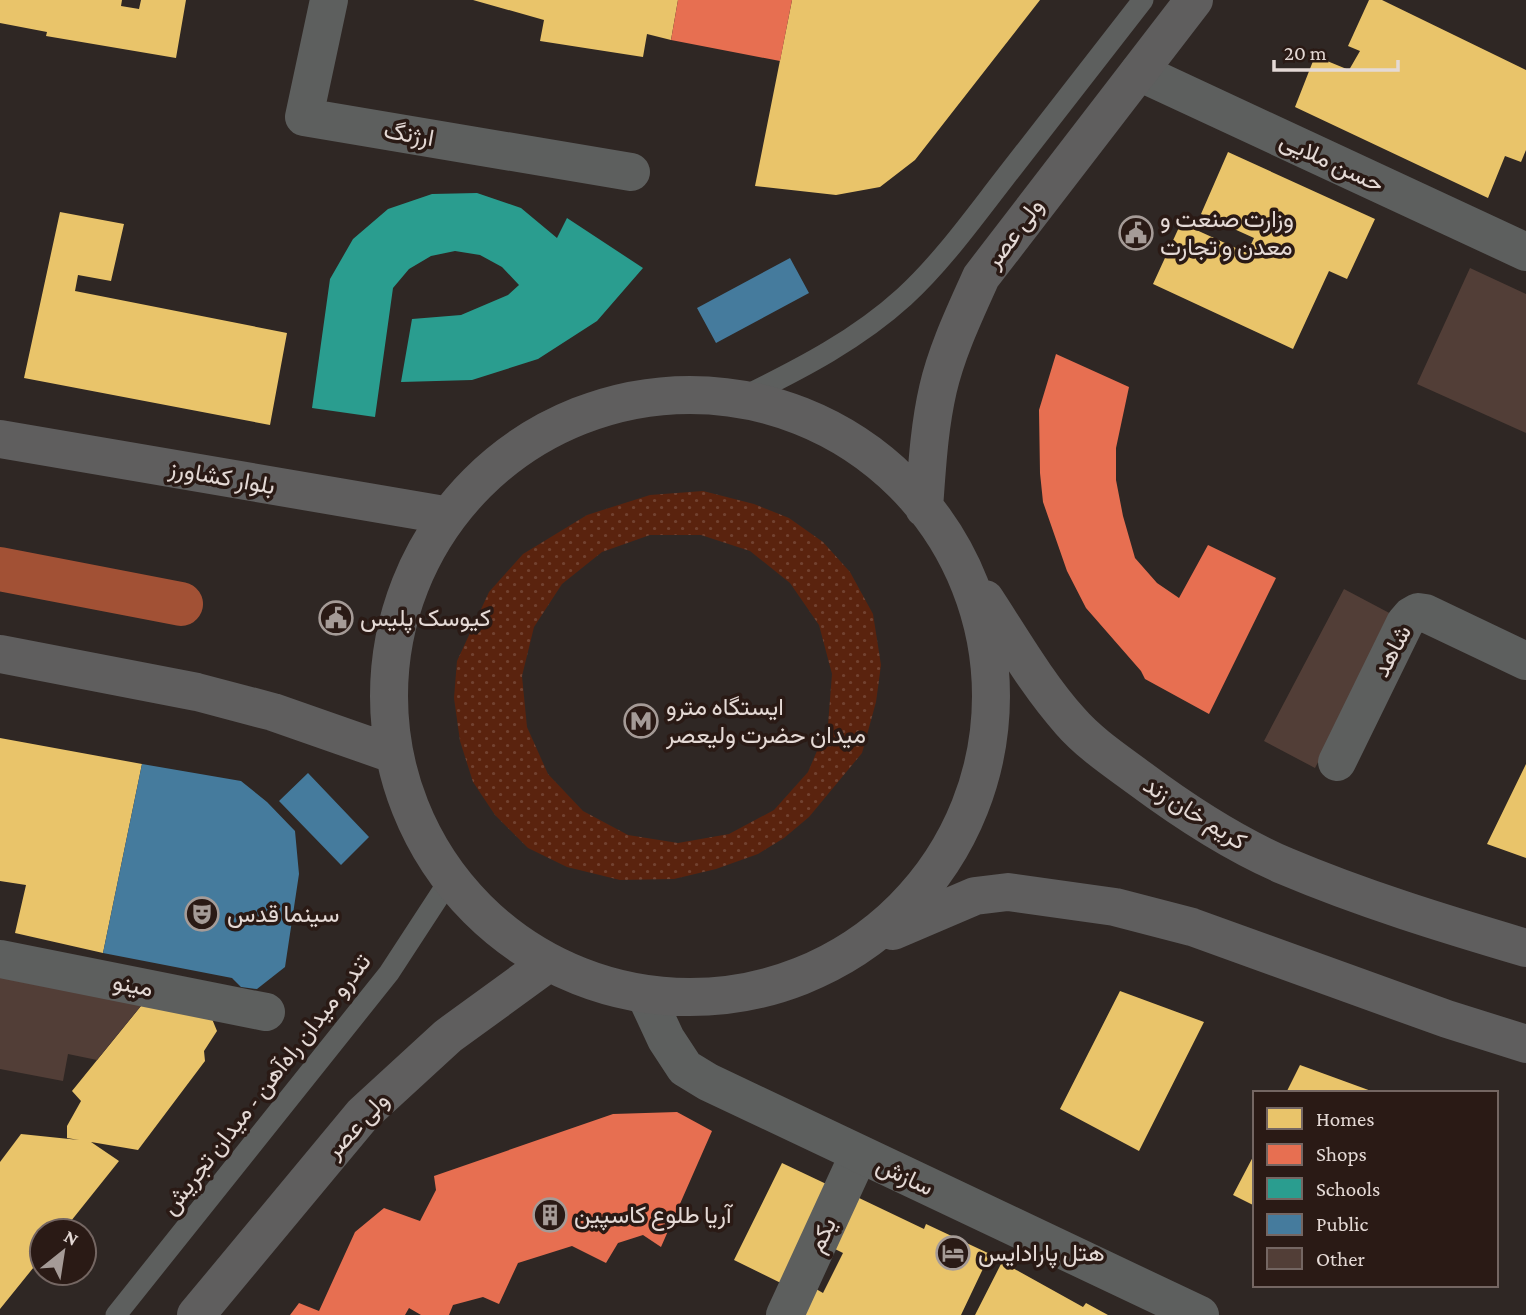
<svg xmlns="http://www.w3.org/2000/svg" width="1526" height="1315" viewBox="0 0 1526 1315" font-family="'Crimson Pro',Vazirmatn,serif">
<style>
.grass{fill:url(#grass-dots);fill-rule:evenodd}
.homes{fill:#e9c46a}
.shops{fill:#e76f51}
.schools{fill:#2a9d8f}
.public{fill:#457b9d}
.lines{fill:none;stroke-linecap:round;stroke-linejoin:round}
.canal{stroke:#a25135;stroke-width:44}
.building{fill:#523e37}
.service{stroke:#5d5f5e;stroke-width:21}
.minor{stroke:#5d5f5e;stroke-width:38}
.tertiary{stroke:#5d5f5e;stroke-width:38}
.primary{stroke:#5f5e5e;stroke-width:38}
.labels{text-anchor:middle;stroke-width:7;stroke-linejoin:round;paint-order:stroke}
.street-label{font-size:24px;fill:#e4d9d5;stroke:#2a1a15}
.poi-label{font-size:24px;fill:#e4d9d5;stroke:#2a1a15;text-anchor:start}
</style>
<defs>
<pattern id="grass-dots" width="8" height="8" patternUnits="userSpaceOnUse" patternTransform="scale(1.75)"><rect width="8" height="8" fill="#5a230e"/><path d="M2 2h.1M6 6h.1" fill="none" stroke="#724230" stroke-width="1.8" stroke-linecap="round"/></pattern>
</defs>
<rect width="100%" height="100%" fill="#2f2724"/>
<path class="grass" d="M703,491L754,504L789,518L823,542L850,572L873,614L881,665L876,702L862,753L809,817L784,838L758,854L716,869L674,879L620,880L567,867L528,848L495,815L473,782L460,741L454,698L457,661L489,592L523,554L587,515L650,495ZM650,535H701L750,551L790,583L819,625L832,674L828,725L808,772L774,810L729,834L678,843L628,835L583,811L548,774L527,727L522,676L534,627L562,584L602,552Z"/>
<path class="homes" d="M0,0H122L121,6L139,9L141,0H186L176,58L46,36L47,32L0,23Z
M473,0H678L671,40L647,34L643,57L540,41L544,20Z
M792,0H1040L915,160L880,187L836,195L755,186Z
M1369,0H1382L1526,70V150L1521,162L1505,156L1488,198L1295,107L1315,56L1349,70L1360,51L1348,46Z
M1228,152L1375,219L1347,279L1329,271L1293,349L1153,284L1181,223L1247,253L1254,238L1201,214Z
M60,212L124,224L111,281L78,275L75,291L287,333L270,425L24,378Z
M0,738L142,764L103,953L15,933L26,885L0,881Z
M1526,764V858L1487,844Z
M1120,991L1204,1022L1139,1151L1060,1109Z
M145,1001L210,1014L217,1031L204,1051L205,1061L138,1150L91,1142L119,1161L63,1231H42V1257L0,1309V1162L21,1134L79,1140L67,1138V1126L81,1101L72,1091Z
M1300,1065L1374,1092V1093H1286Z
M1255,1153V1206L1233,1195Z
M782,1163L839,1190L791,1288L734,1260Z
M857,1197L924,1229L926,1224L990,1254L961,1315H803L816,1289L823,1293L843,1253L833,1248Z
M1002,1262L1083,1307L1086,1303L1108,1315H975Z"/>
<path class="shops" d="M678,0H792L780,61L671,40Z
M1056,354L1129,387L1116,448V480L1123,516L1135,558L1157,583L1179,598L1208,545L1276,578L1209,714L1145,679L1141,671L1086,608L1067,571L1043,502L1040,473L1039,410Z
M677,1112L712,1131L661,1247L643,1235L618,1243L606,1263L572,1246L518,1263L499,1304L483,1297L453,1305L449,1315H421L409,1308L405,1315H290L299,1303L319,1311L355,1232L384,1208L420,1221L436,1190L434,1176L613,1114Z"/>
<path class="schools" d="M477,193L521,208L557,238L567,218L643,268L597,321L538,359L472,380L401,382L412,319L461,315L508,295L519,285L502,267L480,255L455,251L431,256L409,269L393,288L375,417L312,408L330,279L353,239L388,209L432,194Z"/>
<path class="public" d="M790,258L809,293L716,343L697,308Z
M142,764L241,781L267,802L295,831L299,874L285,967L257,989L241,987L232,978L103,953Z
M308,773L369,837L341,865L279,801Z"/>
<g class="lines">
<path class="canal" d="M0,569L181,604"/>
</g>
<path class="building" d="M1470,268L1526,294V433L1417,384Z
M1344,589L1395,616L1315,768L1264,741Z
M0,973L145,1001L97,1060L68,1054L63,1081L0,1069Z"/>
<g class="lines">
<path class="service" d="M747,395C802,368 858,339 904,297C941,263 972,220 1003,180C1049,120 1096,60 1143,0
M116,1315L389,973L449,881"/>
<path class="minor" d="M329,0L304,117L631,172
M1139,72L1526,252
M1337,762L1405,623L1411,616L1418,612L1425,613L1526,661
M0,959L266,1012
M785,1315L859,1154"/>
<path class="tertiary" d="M646,996L666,1039L685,1068L708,1082L1200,1315"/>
<path class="primary" d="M389 696a301 301 0 1 1 602 0a301 301 0 1 1-602 0Z
M0,439L444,515
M924,508C927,468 929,428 938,389C947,350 965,313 981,277L1194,0
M985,599C1012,640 1037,684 1070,721C1089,743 1116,761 1139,778C1182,810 1236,845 1285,866C1363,899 1445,924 1526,948
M0,654L197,692L273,712L393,754
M893,931L975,896L1008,892L1115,907L1192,927L1447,1019L1526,1044
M196,1315L363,1114L448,1036L547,964"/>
</g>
<defs>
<symbol id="civic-ring" viewBox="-11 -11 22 22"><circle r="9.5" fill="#2a1a15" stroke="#a59b97" stroke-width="1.5"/><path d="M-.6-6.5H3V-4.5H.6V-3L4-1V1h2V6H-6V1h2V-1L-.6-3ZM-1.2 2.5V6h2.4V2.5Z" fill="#a59b97"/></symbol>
<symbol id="metro-ring" viewBox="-11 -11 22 22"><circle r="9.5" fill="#2a1a15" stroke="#a59b97" stroke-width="1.5"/><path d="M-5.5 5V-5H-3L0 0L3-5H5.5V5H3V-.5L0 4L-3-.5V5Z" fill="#a59b97"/></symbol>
<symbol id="theatre-ring" viewBox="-11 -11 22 22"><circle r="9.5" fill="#2a1a15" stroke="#a59b97" stroke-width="1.5"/><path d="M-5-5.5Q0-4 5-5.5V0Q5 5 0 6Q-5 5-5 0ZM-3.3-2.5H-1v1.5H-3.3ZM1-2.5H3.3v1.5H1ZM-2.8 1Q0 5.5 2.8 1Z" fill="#a59b97"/></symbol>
<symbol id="building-ring" viewBox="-11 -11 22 22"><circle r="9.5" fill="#2a1a15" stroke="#a59b97" stroke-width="1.5"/><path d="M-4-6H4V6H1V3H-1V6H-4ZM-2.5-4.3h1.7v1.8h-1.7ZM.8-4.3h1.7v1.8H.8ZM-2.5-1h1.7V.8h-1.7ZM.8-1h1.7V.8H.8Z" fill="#a59b97"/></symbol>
<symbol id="hotel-ring" viewBox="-11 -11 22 22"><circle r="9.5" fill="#2a1a15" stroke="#a59b97" stroke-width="1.5"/><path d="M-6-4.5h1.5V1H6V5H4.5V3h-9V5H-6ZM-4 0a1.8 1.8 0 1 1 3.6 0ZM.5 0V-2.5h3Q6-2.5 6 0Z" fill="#a59b97"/></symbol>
</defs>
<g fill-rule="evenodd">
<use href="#civic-ring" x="1117" y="214" width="38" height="38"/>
<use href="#civic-ring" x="317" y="599" width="38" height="38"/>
<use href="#metro-ring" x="622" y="702" width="38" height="38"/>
<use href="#theatre-ring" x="183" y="895" width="38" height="38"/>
<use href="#building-ring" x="531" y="1196" width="38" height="38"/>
<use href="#hotel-ring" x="934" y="1234" width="38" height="38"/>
</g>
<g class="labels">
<g class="street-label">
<text transform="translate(409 134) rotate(10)" y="8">ارژنگ</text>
<text transform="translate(1332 162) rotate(25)" y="8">حسن ملایی</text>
<text transform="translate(1014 233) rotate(-53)" y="8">ولی عصر</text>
<text transform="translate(222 477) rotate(10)" y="8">بلوار کشاورز</text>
<text transform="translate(1392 651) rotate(-62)" y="8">شاهد</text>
<text transform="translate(1195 813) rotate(32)" y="8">کریم خان زند</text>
<text transform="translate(133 985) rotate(11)" y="8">مینو</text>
<text transform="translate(266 1084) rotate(-52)" y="8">تندرو میدان راه‌آهن - میدان تجریش</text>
<text transform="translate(357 1125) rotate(-47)" y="8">ولی عصر</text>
<text transform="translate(905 1176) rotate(25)" y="8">سازش</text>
<text transform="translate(822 1235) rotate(-65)" y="8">یکم</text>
</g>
<g class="poi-label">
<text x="1160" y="227">وزارت صنعت و<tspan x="1160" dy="28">معدن و تجارت</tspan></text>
<text x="360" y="626">کیوسک پلیس</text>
<text x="666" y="715">ایستگاه مترو<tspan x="666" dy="28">میدان حضرت ولیعصر</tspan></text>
<text x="227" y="922">سینما قدس</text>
<text x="574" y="1223">آریا طلوع کاسپین</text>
<text x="978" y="1261">هتل پارادایس</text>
</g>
</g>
<rect x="1253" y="1091" width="245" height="196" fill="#2a1a15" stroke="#746662" stroke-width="2"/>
<rect x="1267" y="1108" width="35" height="21" fill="#e9c46a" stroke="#746662" stroke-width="2"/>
<text x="1316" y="1126" font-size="21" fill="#e4d9d5">Homes</text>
<rect x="1267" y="1144" width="35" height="21" fill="#e76f51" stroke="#746662" stroke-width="2"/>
<text x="1316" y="1161" font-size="21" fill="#e4d9d5">Shops</text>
<rect x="1267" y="1178" width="35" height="21" fill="#2a9d8f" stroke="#746662" stroke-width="2"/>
<text x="1316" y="1196" font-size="21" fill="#e4d9d5">Schools</text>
<rect x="1267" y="1214" width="35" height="21" fill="#457b9d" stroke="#746662" stroke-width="2"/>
<text x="1316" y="1231" font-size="21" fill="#e4d9d5">Public</text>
<rect x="1267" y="1248" width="35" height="21" fill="#523e37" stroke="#746662" stroke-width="2"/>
<text x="1316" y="1266" font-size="21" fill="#e4d9d5">Other</text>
<g transform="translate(63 1252) rotate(30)"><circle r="33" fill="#2a1a15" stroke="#746662" stroke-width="2"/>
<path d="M0-5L12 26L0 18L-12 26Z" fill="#a59b97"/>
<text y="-10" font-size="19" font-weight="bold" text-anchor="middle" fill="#e4d9d5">N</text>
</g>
<path d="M1274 60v10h124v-10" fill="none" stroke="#e4d9d5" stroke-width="3.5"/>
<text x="1284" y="60" font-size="21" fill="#e4d9d5" stroke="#2a1a15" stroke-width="5" paint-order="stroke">20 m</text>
</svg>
